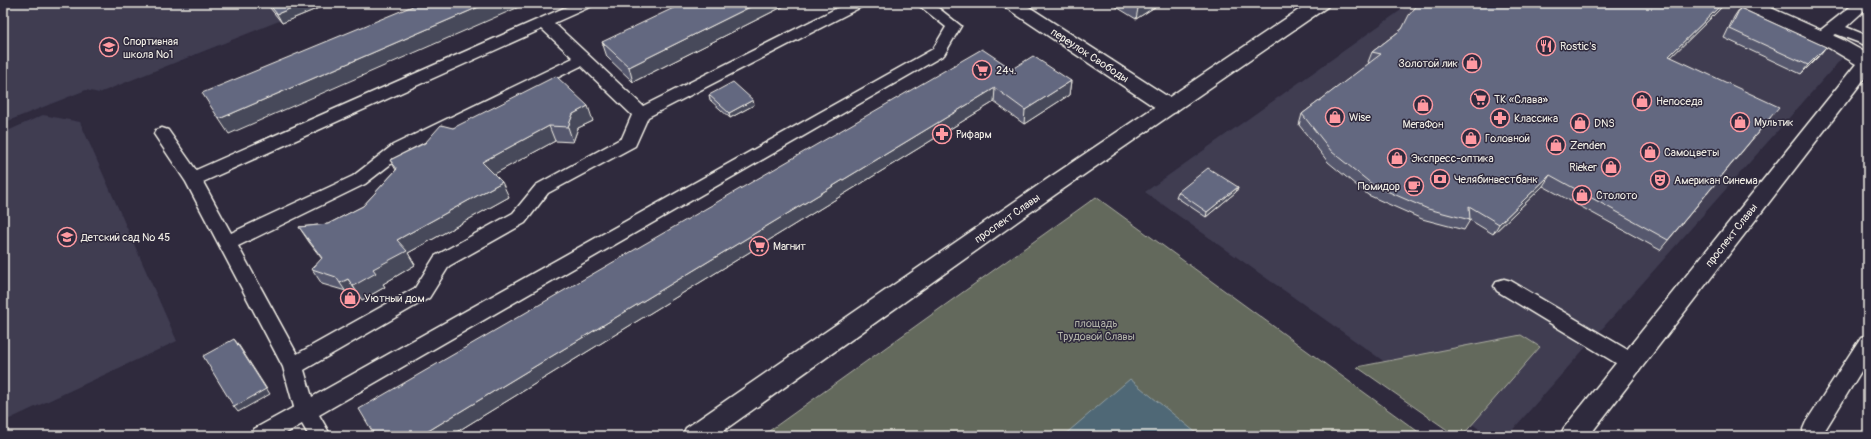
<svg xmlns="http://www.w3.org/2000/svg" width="1871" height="439" viewBox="0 0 1871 439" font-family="Pangolin,sans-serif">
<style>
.built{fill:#3f3c51}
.green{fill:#63695c;stroke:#acada2}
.water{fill:#4f6876;stroke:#919fa4}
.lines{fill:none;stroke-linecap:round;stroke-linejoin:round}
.lane-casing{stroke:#f4f1e8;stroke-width:3}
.street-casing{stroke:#f4f1e8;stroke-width:3}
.secondary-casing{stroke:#f4f1e8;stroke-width:3}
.lane{fill:#2f2a3d;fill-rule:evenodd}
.street{fill:#2f2a3d;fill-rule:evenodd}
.secondary{fill:#2f2a3d;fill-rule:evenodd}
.wall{fill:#56596e;stroke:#f4f1e8}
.shaded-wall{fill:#46485a;stroke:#f4f1e8}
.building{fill:#646780;stroke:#f4f1e8}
.labels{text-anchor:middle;stroke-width:3;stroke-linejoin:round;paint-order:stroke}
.poi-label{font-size:11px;fill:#f4f1e8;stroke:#2f2a3d;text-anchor:start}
.street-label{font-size:11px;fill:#f4f1e8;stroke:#2f2a3d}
.park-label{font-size:11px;fill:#b3b4a9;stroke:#2f2a3d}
</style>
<rect width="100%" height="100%" fill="#2f2a3d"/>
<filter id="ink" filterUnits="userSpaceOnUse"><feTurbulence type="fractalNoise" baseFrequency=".025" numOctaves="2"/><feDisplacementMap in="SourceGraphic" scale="8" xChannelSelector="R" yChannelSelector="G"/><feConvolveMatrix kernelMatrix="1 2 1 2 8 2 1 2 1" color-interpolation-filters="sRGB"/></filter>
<g filter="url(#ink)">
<path class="built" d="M3,3H324L99,93L86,90L3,123Z
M1411,3H1721L1843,57L1507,436H1489L1145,192Z
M43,115L80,122L177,341L3,422V133Z"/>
<path class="green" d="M1096,197L1424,436H762Z
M1521,335L1540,347L1462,436H1456L1357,367Z"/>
<path class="water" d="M1130,379L1200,436H1063Z"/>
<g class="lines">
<defs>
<path id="lane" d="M575,3H594L592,6L554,23L643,106L847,3H865L863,6L648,117L635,146L548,193L525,223L449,266L429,298L304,370L312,397L933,49L946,27L916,3H932L961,26L944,55L319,415L331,436H309L302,424L281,436H251L254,429L294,407L283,367L186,182L154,134L156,130L162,128L168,130L196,170ZM542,29L573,58L393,145L353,176L231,233L203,182ZM581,66L632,115L622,138L536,185L513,213L435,256L415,288L297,354L238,246L365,184L405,153Z
M1855,3H1868V7L1846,27L1868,36V46L1836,34C1829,38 1823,43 1815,40L1812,37Z
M1504,279L1511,281L1638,356L1641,362L1638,368L1631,370L1624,368L1497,291L1494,286L1497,281Z
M1868,335V360L1825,430L1826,436H1804L1803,429L1806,422L1861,337Z"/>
<path id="street" d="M1002,3H1023L1176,102L1179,107L1176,112L1169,114L1162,112L1005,7Z
M1736,3H1760L1843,40L1868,54V74L1589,436H1560L1564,428L1856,64L1829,48L1739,7Z"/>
<path id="secondary" d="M1309,3H1330L1327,7L1056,194L716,436H682L686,428L1040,184Z"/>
</defs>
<use href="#lane" class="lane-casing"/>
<use href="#street" class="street-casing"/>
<use href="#secondary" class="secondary-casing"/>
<use href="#lane" class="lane"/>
<use href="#street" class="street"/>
<use href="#secondary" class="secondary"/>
</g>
<path class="wall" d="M266,3H331L282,23Z
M790,3L633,82L607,57L602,42Z
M1110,3H1161L1136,19Z
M1419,3H1724L1719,10L1671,57L1771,117L1660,250L1543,186L1493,234L1470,220L1464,230L1422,219L1368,195L1328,162L1299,125L1302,114L1370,63L1368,62L1372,52L1402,29Z
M1740,8L1819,56L1801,74L1724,38L1734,17Z
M1012,69L1071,81L1069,95L1024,124L994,102L450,436Z
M709,95L754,105L730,118L710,100Z
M593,121L578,128L573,142L555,141L494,174L509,197L408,253L415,265L383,284L385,287L362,300L358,294L350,298L346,291L322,284L312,269L322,259L309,242L299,227L328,224L363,206L396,170L390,160L453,128Z
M1238,187L1236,192L1206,217L1176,197L1178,192Z"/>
<path class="shaded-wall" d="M304,3H331L282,23L277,14Z
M488,3H528L229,134L219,119Z
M758,3H790L633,82L629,67Z
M1139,3H1161L1136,19Z
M1723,3H1724L1719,10L1662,66L1669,56Z
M1826,47L1819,56L1801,74L1808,65Z
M1071,81L1069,95L1024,124L1025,110Z
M995,88L994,102L450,436H420Z
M753,100L754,105L730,118L729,113Z
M588,106L593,121L578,128L573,142L568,127L573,114Z
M549,126L555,141L489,177L482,162Z
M1550,175L1543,186L1493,234L1499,224Z
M502,182L509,197L408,253L415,265L383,284L385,287L362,300L353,286L373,269L397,240Z
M1238,187L1236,192L1206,217L1207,212Z
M348,279L358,294L350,298L340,283Z
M234,339L238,344L270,394L238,412L234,407Z"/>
<path class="building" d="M268,3H304L277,14Z
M420,3H488L219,119L202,93Z
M684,3H758L629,67L602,42Z
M1419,3H1723L1669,56L1779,107L1668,240L1550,175L1499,224L1469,206L1470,220L1428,209L1373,185L1332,152L1302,114L1381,54L1372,52L1402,29L1409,15Z
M1740,8L1826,47L1808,65L1730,29Z
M982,49L1012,69L1033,56L1071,81L1025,110L995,88L420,436H375L359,409Z
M556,76L588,106L573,114L568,127L549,126L482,162L502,182L397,240L407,251L373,269L376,273L353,286L348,279L340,283L336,277L312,269L322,258L299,227L328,224L363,206L397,169L390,160L425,143L441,125L453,128Z
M733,82L753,100L729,113L709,95Z
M1208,168L1238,187L1207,212L1178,192Z
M234,339L266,389L234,407L203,356Z"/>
</g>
<defs>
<symbol id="restaurant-ring" viewBox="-11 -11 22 22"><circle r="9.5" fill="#2f2a3d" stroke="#ff9aa2" stroke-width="1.5"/><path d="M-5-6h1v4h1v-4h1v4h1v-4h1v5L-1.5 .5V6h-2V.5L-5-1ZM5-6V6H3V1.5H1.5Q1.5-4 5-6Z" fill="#ff9aa2"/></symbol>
<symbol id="school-ring" viewBox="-11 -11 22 22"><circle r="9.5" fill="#2f2a3d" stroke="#ff9aa2" stroke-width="1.5"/><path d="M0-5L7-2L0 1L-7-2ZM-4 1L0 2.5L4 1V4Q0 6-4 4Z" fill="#ff9aa2"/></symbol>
<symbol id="shop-ring" viewBox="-11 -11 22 22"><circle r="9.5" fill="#2f2a3d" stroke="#ff9aa2" stroke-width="1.5"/><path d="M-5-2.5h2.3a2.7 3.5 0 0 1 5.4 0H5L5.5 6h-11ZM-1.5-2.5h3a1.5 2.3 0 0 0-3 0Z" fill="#ff9aa2"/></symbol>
<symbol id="supermarket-ring" viewBox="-11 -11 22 22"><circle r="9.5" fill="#2f2a3d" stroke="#ff9aa2" stroke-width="1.5"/><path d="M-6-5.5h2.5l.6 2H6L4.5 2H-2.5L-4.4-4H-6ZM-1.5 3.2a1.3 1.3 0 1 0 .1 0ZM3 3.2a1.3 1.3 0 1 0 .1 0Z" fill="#ff9aa2"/></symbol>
<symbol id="pharmacy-ring" viewBox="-11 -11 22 22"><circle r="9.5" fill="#2f2a3d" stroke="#ff9aa2" stroke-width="1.5"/><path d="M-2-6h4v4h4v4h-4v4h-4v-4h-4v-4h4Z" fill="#ff9aa2"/></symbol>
<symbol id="bank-ring" viewBox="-11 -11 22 22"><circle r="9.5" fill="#2f2a3d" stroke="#ff9aa2" stroke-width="1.5"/><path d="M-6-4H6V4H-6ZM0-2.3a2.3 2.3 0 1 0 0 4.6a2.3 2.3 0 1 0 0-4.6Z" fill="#ff9aa2"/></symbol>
<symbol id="theatre-ring" viewBox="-11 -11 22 22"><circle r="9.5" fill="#2f2a3d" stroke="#ff9aa2" stroke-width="1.5"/><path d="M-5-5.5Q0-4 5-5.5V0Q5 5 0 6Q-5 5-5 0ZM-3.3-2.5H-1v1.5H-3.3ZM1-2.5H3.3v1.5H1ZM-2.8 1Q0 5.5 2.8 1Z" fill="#ff9aa2"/></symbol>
<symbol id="cafe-ring" viewBox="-11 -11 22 22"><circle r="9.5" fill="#2f2a3d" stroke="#ff9aa2" stroke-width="1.5"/><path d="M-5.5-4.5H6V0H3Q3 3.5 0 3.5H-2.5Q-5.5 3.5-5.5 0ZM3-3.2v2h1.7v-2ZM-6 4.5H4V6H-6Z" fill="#ff9aa2"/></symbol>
</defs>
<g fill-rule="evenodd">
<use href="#restaurant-ring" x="1535" y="35" width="22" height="22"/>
<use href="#school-ring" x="98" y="36" width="22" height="22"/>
<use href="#shop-ring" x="1461" y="52" width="22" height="22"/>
<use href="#supermarket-ring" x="971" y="59" width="22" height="22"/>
<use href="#supermarket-ring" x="1469" y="88" width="22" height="22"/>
<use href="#shop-ring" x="1631" y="90" width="22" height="22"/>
<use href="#shop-ring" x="1412" y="94" width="22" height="22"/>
<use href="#shop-ring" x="1324" y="106" width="22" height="22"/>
<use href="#pharmacy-ring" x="1489" y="107" width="22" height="22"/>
<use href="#shop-ring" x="1729" y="111" width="22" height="22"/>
<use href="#shop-ring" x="1569" y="112" width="22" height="22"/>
<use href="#pharmacy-ring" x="931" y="123" width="22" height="22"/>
<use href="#shop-ring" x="1460" y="127" width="22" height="22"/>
<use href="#shop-ring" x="1545" y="134" width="22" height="22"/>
<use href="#shop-ring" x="1639" y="141" width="22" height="22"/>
<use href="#shop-ring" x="1386" y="147" width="22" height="22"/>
<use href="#shop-ring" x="1600" y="156" width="22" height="22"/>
<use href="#bank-ring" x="1429" y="168" width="22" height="22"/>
<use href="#theatre-ring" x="1649" y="169" width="22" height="22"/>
<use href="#cafe-ring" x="1403" y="175" width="22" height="22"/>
<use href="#shop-ring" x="1571" y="184" width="22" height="22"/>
<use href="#school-ring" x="56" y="226" width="22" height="22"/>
<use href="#supermarket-ring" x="748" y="235" width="22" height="22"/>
<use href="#shop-ring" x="339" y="287" width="22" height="22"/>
</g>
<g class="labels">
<g class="poi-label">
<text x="123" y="45">Спортивная<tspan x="123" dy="13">школа №1</tspan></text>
<text x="1560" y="50">Rostiс's</text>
<text x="1458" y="67" text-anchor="end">Золотой лик</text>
<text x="996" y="74">24ч.</text>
<text x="1494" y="103">ТК «Слава»</text>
<text x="1656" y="105">Непоседа</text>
<text x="1349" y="121">Wise</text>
<text x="1514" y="122">Классика</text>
<text x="1754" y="126">Мультик</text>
<text x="1594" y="127">DNS</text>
<text x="1423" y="128" text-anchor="middle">МегаФон</text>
<text x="956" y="138">Рифарм</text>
<text x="1485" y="142">Головной</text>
<text x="1570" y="149">Zenden</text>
<text x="1664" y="156">Самоцветы</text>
<text x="1411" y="162">Экспресс-оптика</text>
<text x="1597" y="171" text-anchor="end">Rieker</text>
<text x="1454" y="183">Челябинвестбанк</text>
<text x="1674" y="184">Американ Синема</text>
<text x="1400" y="190" text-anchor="end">Помидор</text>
<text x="1596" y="199">Столото</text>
<text x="81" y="241">Детский сад № 45</text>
<text x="773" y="250">Магнит</text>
<text x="364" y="302">Уютный дом</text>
</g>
<g class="street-label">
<text transform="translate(1090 55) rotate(33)" y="4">переулок Свободы</text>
<text transform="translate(1007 218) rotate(-35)" y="4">проспект Славы</text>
<text transform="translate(1731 235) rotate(-52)" y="4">проспект Славы</text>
</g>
<g class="park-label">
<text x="1096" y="327">площадь<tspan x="1096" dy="13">Трудовой Славы</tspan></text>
</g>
</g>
<rect width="1871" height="439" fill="none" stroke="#2f2a3d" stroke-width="16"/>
<rect x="8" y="8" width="1855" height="423" fill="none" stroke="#f4f1e8" stroke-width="1.5" filter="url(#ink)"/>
</svg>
